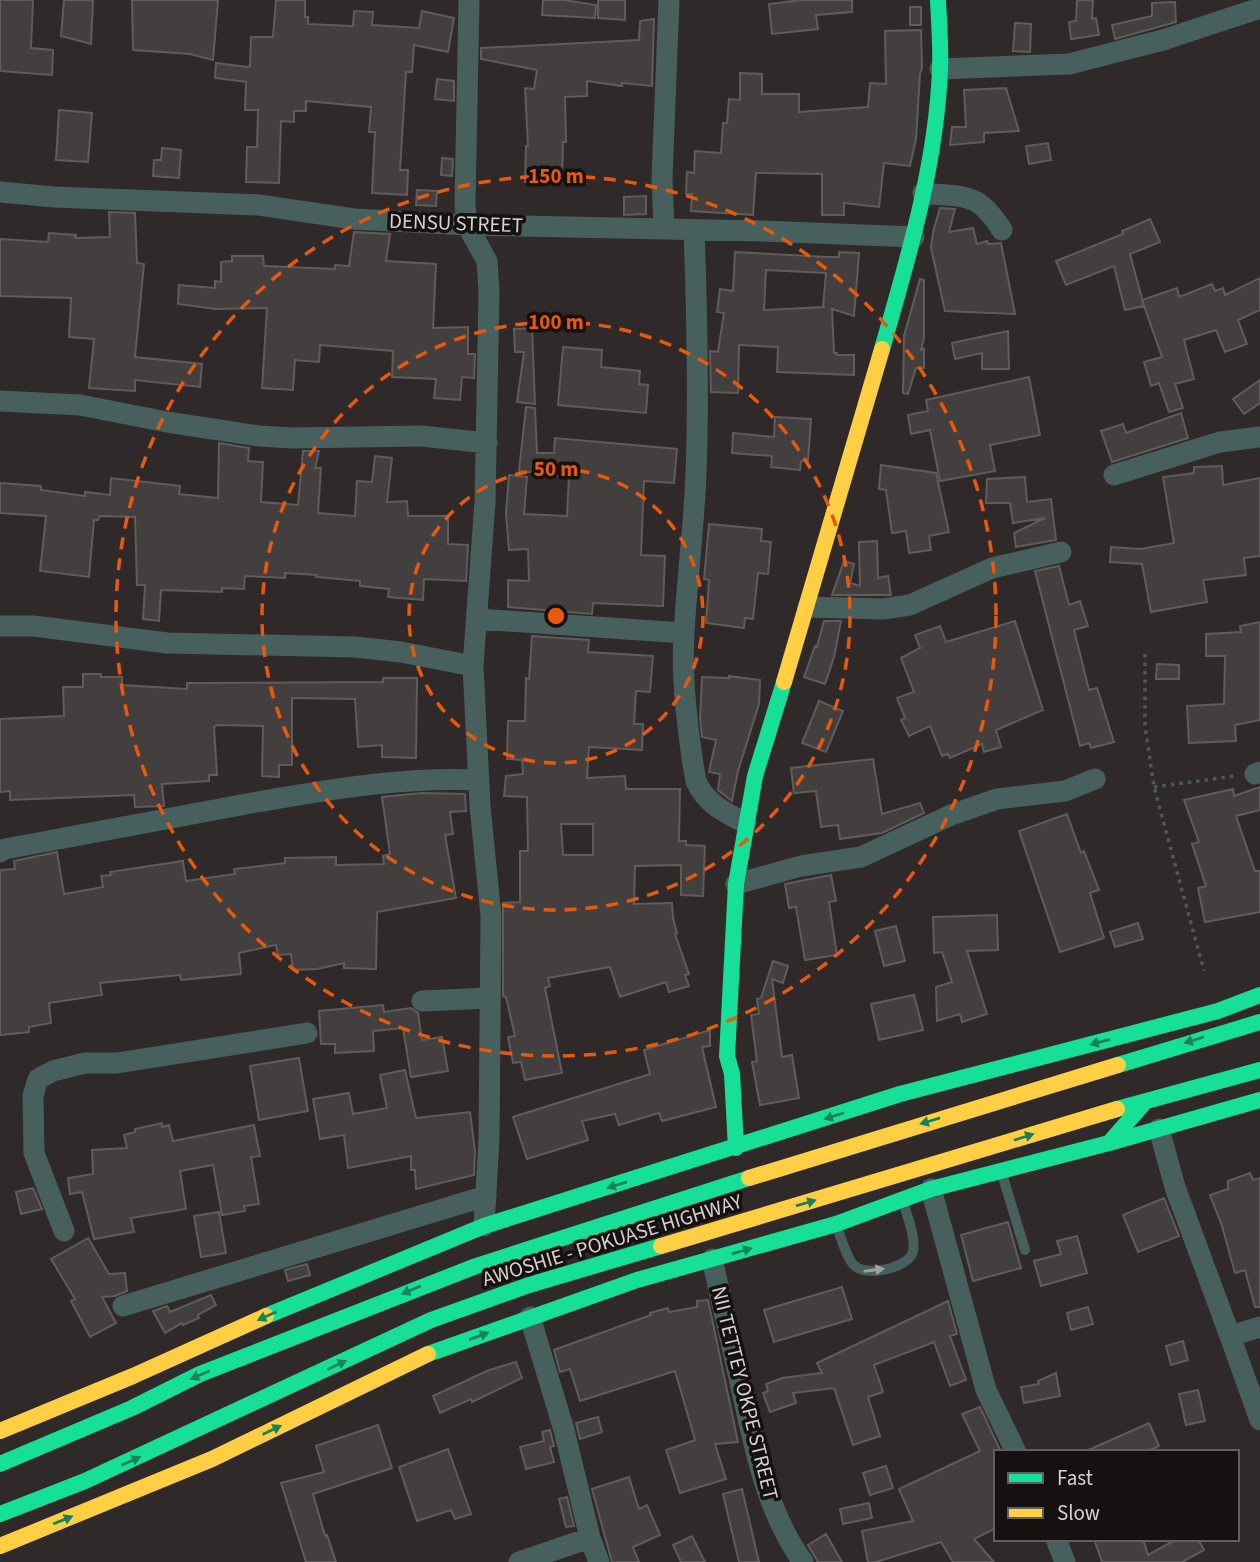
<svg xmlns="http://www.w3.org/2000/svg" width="1260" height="1562" viewBox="0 0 1260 1562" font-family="'Source Sans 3',sans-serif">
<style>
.building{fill:#443f3f;stroke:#605c5c;stroke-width:2;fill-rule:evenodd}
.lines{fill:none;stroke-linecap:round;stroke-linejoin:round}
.path{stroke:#4b5b5a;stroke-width:3.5;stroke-dasharray:3.5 5;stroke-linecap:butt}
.lane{stroke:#47605d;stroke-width:10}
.street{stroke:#47605d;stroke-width:21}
.fast{stroke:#16e098;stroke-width:16}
.slow{stroke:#ffcf43;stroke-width:16}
.oneway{fill:#16835b}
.oneway2{fill:#9ea3a2}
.ring{fill:none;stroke:#e8590c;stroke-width:3.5;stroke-dasharray:12 9}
.labels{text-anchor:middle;stroke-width:7;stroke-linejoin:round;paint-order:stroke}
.street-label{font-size:21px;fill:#d8d0d0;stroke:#161111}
.centre{fill:#e8590c;stroke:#161111;stroke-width:3.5}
.ring-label{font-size:21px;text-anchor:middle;font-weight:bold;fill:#e8590c;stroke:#161111;stroke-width:7;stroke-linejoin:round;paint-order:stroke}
</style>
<rect width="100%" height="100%" fill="#2f2929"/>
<path class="building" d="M0,0H33L31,48L53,50L52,75L0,71Z
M64,0H93L91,44L61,36Z
M132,0H218L213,60L190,54L133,50Z
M276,0H305V17H308V24L353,26L354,11L373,12L372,25L419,28L422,11L454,18L448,52L414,45L412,72H406L400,170H408L407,195L372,193L375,132H369L371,107L306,101V111H294V122L281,121L279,183L246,182L247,147H257L258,110H245L246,82L215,78L216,63L247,67L250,66L251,37H273Z
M543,0H564L596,5L595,18L542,15Z
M598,0H625V20L598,18Z
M802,0H852V12L816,15L818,29L772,34L769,4Z
M1077,0H1093L1092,19L1096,18L1099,35L1071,39L1069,22L1076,21Z
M1175,2L1176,22L1115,39L1112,25L1152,16V3Z
M910,7H921V25H910Z
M654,19L652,86L622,83V86L587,81V96L565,97L566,142H563L562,183L525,182L526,146H528L525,88L534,89L537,70L481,59V48L639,40L640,21Z
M1015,23L1031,24L1030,52L1013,51Z
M921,30L922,68L920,74L916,139L910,166L884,163L879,207L844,203V215H822V174L756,173L753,215L691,211L692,194H686L687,172L694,173L695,151L721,153L723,123H727L729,99L740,100V73L762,74V94H799V112L868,107L870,83L886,84L885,31Z
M437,79L454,81V101L435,99Z
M1006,88L1019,131L984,133V142L950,145L952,127H966L964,90Z
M59,110L92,113L88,162L56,160Z
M1048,143L1051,160L1029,164L1026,146Z
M162,148L181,150L179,178L153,176L154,160H161Z
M442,158L453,159L452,176L441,175Z
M417,190L437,191L436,206L416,205Z
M646,196V214L624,215V197Z
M940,208L955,209L949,232L973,228L977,244L987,241L988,244L1001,243L1015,314L945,311L931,248L933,232Z
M109,212L135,213L137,263L144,264L135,357L202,364L200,387L135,380V391L89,388L94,339L69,337L71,298L0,296V239L48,242L49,233L76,235L75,238L110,237Z
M1150,219L1160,242L1130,254L1144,306L1125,310L1114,266L1066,285L1056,261L1123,234L1122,231Z
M354,232L390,234L386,261L436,264L433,328L468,327V354H475L474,378L462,377L460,400L434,398L436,379L392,377L393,351L320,345L319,362L295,360L293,390L262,388L267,308L215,309L178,304L179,285L215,288V281L221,282V262L232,261V256H263L264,266L335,269V265L349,266Z
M735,252L827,257H839V252L859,253L854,316L832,309L834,353H837V355H854V375L777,372L778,347L739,345L738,393L711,392L710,351L718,352L724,313L717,312L720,289L733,291ZM766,270L826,273L823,307H825L764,310Z
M1260,278V310L1238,320L1247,344L1225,352L1216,330L1184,340L1194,379L1175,384L1183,408L1169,412L1159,383L1151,386L1144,362L1162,357L1142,300L1177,288L1179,297L1212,284L1215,291L1223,288L1225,295Z
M920,279L924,280V338L921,350L924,349V368H916L908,394L903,393L904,336Z
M532,328L533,352L535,404L517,402L524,352H515L514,329Z
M1008,331L1009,369H982V353L955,359L952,343Z
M563,347L602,350L601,367L640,371L639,384L648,385L646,413L558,405Z
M1029,377L1040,435L990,445L995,471L940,481L930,430L911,434L908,415L928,411L926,400Z
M1260,380V403L1244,414L1233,399Z
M526,407L535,408L537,453H554L555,438L677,449L674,483L644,481L641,555L665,556L663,606L593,603L592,614L508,607V580L529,581L528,549L509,550L506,513L509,475L527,477L524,514L567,516L569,477L519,471Z
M1181,413L1188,438L1112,462L1101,431L1123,424L1126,433Z
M775,417L811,419L808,461H801L800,470L771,467L772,456L732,453L733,433L774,437Z
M219,443L249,448L248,461L263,462L261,502L298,505L303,451H319L315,468H321L318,513L355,516L357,481L372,482L375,456L392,458L387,502L407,501L408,516H448V544L468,545L466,581L424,579L423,600L388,597L389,589L360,586V581L316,577L317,575L285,573V578L245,576L244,589L222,588V592L161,590L159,621L143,619L145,585H137L135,517L100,516L98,520H94L89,577L40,571L46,516L0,513V483L41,486V490L85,496V492L110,495L111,478L180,486L179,494L218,498Z
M881,465L936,473L949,532L929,536L931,550L909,553L906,531L892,533L886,490L879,489Z
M1222,466L1223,485L1260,478V556L1244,558L1246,575L1203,580L1207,602L1151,612L1142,564L1110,562L1111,547L1141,549L1174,543L1163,477L1194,473V467Z
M1025,477L1027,502L1051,499L1056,540L1016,547L1014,533L1045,518L1013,523L1010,503H986L987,479Z
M709,524L762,529L761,541L771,542L768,574L758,573L753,619L745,618L744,628L706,623L709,580L704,579Z
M877,541L878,578L888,576L891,595H832L844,561L854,564L850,583L860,586L859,542Z
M1059,566L1069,605L1080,601L1088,626L1074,630L1089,690L1097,688L1114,742L1091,748L1089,743L1080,746L1035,571Z
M824,621H841L834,657L825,684L804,677L815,646L817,647Z
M1015,621L1043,710L996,730L1001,747L984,752L982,744L950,758L948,754L942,756L930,726L909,736L901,720L905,718L897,698L914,692L901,658L920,648L915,635L940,626L946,642Z
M1260,622V720L1235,725L1236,741L1189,743L1187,706L1224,704L1225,656H1206V634L1241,632L1240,626Z
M532,636L589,640L588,652L653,656L650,692L636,691L634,724H643L642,750L589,747L587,778L625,776L626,789H680L679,841H686V845L705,846L703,896L681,895V865L635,866L634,904L672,903L673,918L677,933L675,934L689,974L685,975L689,986L669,992L666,982L620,997L610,967L548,978L550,986L545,988L562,1073L525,1080L521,1062L513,1063L508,1037L515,1036L506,997L503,996V903L520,902V851H528L527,797L504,796L506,776L523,774L522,760L507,759L508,721H525L526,678L529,679ZM561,824H593V855H563Z
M1157,664L1179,665V679H1156Z
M83,674H101V677H122V685L187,689V683L383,682V678H417L416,758L382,757V745L358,747L355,699L292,698V765H279V777L262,776L263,726L217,725L214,727L217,775H209V781L162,784L164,806L135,807L134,795L10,800V791L0,792V719L64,716L63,687H83Z
M729,676L760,680L759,704L738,771L732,801L718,790L720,774L709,772L716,740L702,737L700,718L702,677L729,678Z
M819,701L843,711L826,752L802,743Z
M873,759L882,814L920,803L924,813L882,833L840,839L838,825L821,827L816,791L794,793L791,768Z
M1260,787V810L1236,816L1255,871H1260V912L1205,922L1198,888L1206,886L1192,844L1199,842L1184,800L1233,789L1234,796Z
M422,793L465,794L466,811L450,812L453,834L445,835L456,898L377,912L376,969L344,968V963L317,969L293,970L291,954L278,955L276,945L239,953L241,974L181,980L180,975L100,983L102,995L49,1003L51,1023L29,1027V1032L0,1035V870L15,869L14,861L57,852L64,894L103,887L101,876L111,875L110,872L183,861L186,881L235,874L234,869L285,863V858L336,857V865L384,864L383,856L390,854L382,797Z
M1067,814L1081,853L1084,851L1099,890L1090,893L1104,938L1060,952L1019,831Z
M831,875L836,901L829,902L837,955L805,960L796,907L789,908L785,884Z
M997,915L998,950L967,951L987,1014L962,1022L960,1014L937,1021L936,987L952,982L942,952L934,953L933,917Z
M1138,923L1143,939L1115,947L1110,932Z
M896,926L905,961L884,966L875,931Z
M773,961L788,966L783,983L772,979L782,1057L792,1055L799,1098L760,1105L752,1062L757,1061L751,1015L759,1014L757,999L761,998Z
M914,995L923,1030L879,1040L871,1004Z
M383,1005L384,1012L411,1008L418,1013L422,1040L442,1037L448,1071L411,1077L403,1028L373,1031L374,1051L335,1053V1044H321L319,1011Z
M710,1030V1046L702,1047L716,1107L662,1121L659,1113L619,1125L615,1114L582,1121L588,1140L527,1159L513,1117L650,1074L644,1050Z
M299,1058L308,1111L259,1120L250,1066Z
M405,1070L416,1118L470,1112L475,1151L474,1175L416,1189L415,1170H411V1156L348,1168L344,1135L320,1139L313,1099L349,1093L353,1114L387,1108L380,1075Z
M162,1123V1127L169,1125L173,1141L254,1125L260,1156L251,1157L259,1204L244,1206L245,1211L222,1215L213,1165L180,1171L186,1209L131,1218L134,1232L94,1239L82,1192L70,1194L68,1178L93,1174L92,1150L127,1148L124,1135L135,1132V1129Z
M1250,1173L1253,1180L1260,1178V1307H1255L1245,1270L1235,1273L1222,1226L1210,1195L1228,1189V1181Z
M33,1188L42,1209L21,1214L16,1192Z
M1164,1198L1179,1236L1138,1252L1123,1215Z
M219,1212L226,1253L201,1257L194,1216Z
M1008,1222L1021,1268L973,1281L961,1235Z
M1077,1236L1087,1273L1041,1286L1034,1261L1061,1254L1057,1241Z
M88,1238L109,1274L125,1273L127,1291L115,1296L102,1297L116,1323L90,1337L71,1301L75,1299L51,1259Z
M307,1264L310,1275L288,1281L285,1270Z
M842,1287L852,1319L774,1342L764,1310Z
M211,1295L216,1305L198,1315L199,1318L183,1325L182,1323L165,1333L153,1311L167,1306L170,1312Z
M708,1300L738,1442L715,1444L726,1479L680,1493L666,1450L695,1440L675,1371L580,1401L570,1369L560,1372L554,1350L651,1315L650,1313L668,1308L669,1312L697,1307V1301Z
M948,1301L957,1334L950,1336L966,1380L950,1386L934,1342L874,1365L883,1392L868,1397L880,1436L853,1445L834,1388L793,1393L796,1403L770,1412L763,1393L768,1391L766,1384L782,1378L822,1373L817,1363Z
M1088,1307L1093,1324L1071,1330L1067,1313Z
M1183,1341L1188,1360L1171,1365L1166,1346Z
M516,1362L522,1378L472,1402L471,1399L440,1413L433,1396L489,1370Z
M1056,1373L1060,1396L1024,1403L1021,1387L1039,1384L1038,1381Z
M1198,1390L1205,1421L1186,1425L1179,1394Z
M980,1407L1001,1452H996V1528L974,1539L994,1562H953L941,1542L876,1562H868L862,1531L913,1521L899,1489L980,1451L962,1414Z
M598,1417L602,1432L580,1439L576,1423Z
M1149,1423L1159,1446L1146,1452H1084Z
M378,1425L392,1468L313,1494L325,1536L327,1535L336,1562H306L281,1483L324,1472L316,1446Z
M550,1430L554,1446L550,1447L554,1462L526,1469L520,1447L544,1441L542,1432Z
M448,1449L471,1514L455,1519L451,1510L417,1521L399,1467Z
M886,1466L893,1488L870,1495L863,1473Z
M629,1477L639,1509L647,1505L660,1535L633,1547L639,1562H612L592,1489Z
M742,1489L759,1562H739L723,1494Z
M567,1497L574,1526L566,1527L559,1499Z
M869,1503L872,1518L843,1524L840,1509Z
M826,1534L842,1562H818L815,1557L808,1545Z
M692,1536L705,1562H681L673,1545Z
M1094,1539H1143L1148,1555L1177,1539H1198L1204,1550L1182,1562H1102Z"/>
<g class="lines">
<path class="path" d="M1145,654V726L1154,787L1204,971
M1154,787L1235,776"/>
<path class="lane" d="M1002,1174L1025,1250
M837,1227C841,1238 845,1253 852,1263C863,1279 910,1268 913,1251C916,1237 907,1216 903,1202"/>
<path class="street" d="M469,0L465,204L467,225L487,261L489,291L485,502L473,666L480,806L491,916L489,1138L484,1226
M940,69L1069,64L1163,40L1260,8
M0,192L54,197L259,205L354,219L467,225L762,231L914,237
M923,193C967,198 977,191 1002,230
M664,228L662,179L669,0
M694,230C697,311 699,392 696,474C694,527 687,580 684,633C681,676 688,738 696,781C705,803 725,813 746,823
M0,401L80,405L167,422L259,436L292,438L422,436L487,443
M1114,475L1220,442L1260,437
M808,607L883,609L910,605L992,568L1061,552
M478,619L684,633
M0,626H34L167,643L355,647L401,652L473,666
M1255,774L1260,772
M0,852L5,849C89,833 173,817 257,802C333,789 400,777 479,780
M736,884L801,866L861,857L951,815L997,799L1065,791L1095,779
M422,1001L490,998
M1159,1129L1175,1187L1230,1336L1260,1327
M931,1189L986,1390L1016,1452
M64,1231L34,1153L33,1096L38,1079L53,1071L85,1063H117L307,1033
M712,1259C722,1303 732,1347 742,1391C755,1450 767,1512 803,1562
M123,1306L486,1196
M530,1317L564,1430L590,1538L599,1562
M1230,1336L1260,1420
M1056,1539L1065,1562
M519,1562L590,1538"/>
<path class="fast" d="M882,349C908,258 936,166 940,70C941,47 939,23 938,0
M1118,1065L1260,1022
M1117,1109L1260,1070
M1109,1143L1145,1102
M736,1148L732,1074L727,1056L736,884L755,776L784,682
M266,1316L484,1226L900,1094L1218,1011L1260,995
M428,1354L637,1280L836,1224L931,1189L1109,1143L1260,1100
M0,1464L132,1408L200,1374L476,1266L749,1178
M0,1514L85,1481L431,1320L529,1285L661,1246"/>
<path class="slow" d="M784,682L882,349
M749,1178L1118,1065
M661,1246L1117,1109
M0,1431L133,1376L266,1316
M0,1546L212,1459L428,1354"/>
</g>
<defs><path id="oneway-solid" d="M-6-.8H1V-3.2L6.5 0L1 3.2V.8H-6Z" transform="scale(1.75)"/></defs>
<g class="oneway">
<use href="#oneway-solid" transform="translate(1194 1040) rotate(163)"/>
<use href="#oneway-solid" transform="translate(1100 1042) rotate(165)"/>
<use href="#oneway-solid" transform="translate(834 1116) rotate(162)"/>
<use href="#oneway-solid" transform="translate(930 1121) rotate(163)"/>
<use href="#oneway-solid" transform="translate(1024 1137) rotate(-18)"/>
<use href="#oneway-solid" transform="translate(617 1185) rotate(163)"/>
<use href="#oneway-solid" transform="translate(806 1203) rotate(-16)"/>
<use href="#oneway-solid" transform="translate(742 1251) rotate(-16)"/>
<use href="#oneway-solid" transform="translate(411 1290) rotate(157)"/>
<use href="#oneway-solid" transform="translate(267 1316) rotate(156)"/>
<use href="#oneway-solid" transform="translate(479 1336) rotate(-20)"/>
<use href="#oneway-solid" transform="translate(337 1365) rotate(-25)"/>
<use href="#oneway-solid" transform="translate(200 1375) rotate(156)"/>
<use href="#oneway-solid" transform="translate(272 1430) rotate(-26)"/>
<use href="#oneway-solid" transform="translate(131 1461) rotate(-24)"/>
<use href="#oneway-solid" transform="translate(63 1520) rotate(-22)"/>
</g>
<use class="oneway2" href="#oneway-solid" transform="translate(874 1270) rotate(-8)"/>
<g class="ring">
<circle cx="556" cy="616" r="147"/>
<circle cx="556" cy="616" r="294"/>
<circle cx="556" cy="616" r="440"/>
</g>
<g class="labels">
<g class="street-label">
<text transform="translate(456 223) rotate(2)" y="7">DENSU STREET</text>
<text transform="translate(612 1240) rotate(-17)" y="7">AWOSHIE - POKUASE HIGHWAY</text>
<text transform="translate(745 1393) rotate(76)" y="7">NII TETTEY OKPE STREET</text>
</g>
</g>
<circle cx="556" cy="616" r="10" class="centre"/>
<g class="ring-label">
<text x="556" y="183">150 m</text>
<text x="556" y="329">100 m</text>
<text x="556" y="476">50 m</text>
</g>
<rect x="994" y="1450" width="245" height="91" fill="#161111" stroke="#645d5d" stroke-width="2"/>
<rect x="1008" y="1473" width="35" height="10" fill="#16e098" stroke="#645d5d" stroke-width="2"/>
<text x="1057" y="1485" font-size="21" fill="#d8d0d0">Fast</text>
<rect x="1008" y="1508" width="35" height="10" fill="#ffcf43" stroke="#645d5d" stroke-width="2"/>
<text x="1057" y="1520" font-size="21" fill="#d8d0d0">Slow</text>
</svg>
